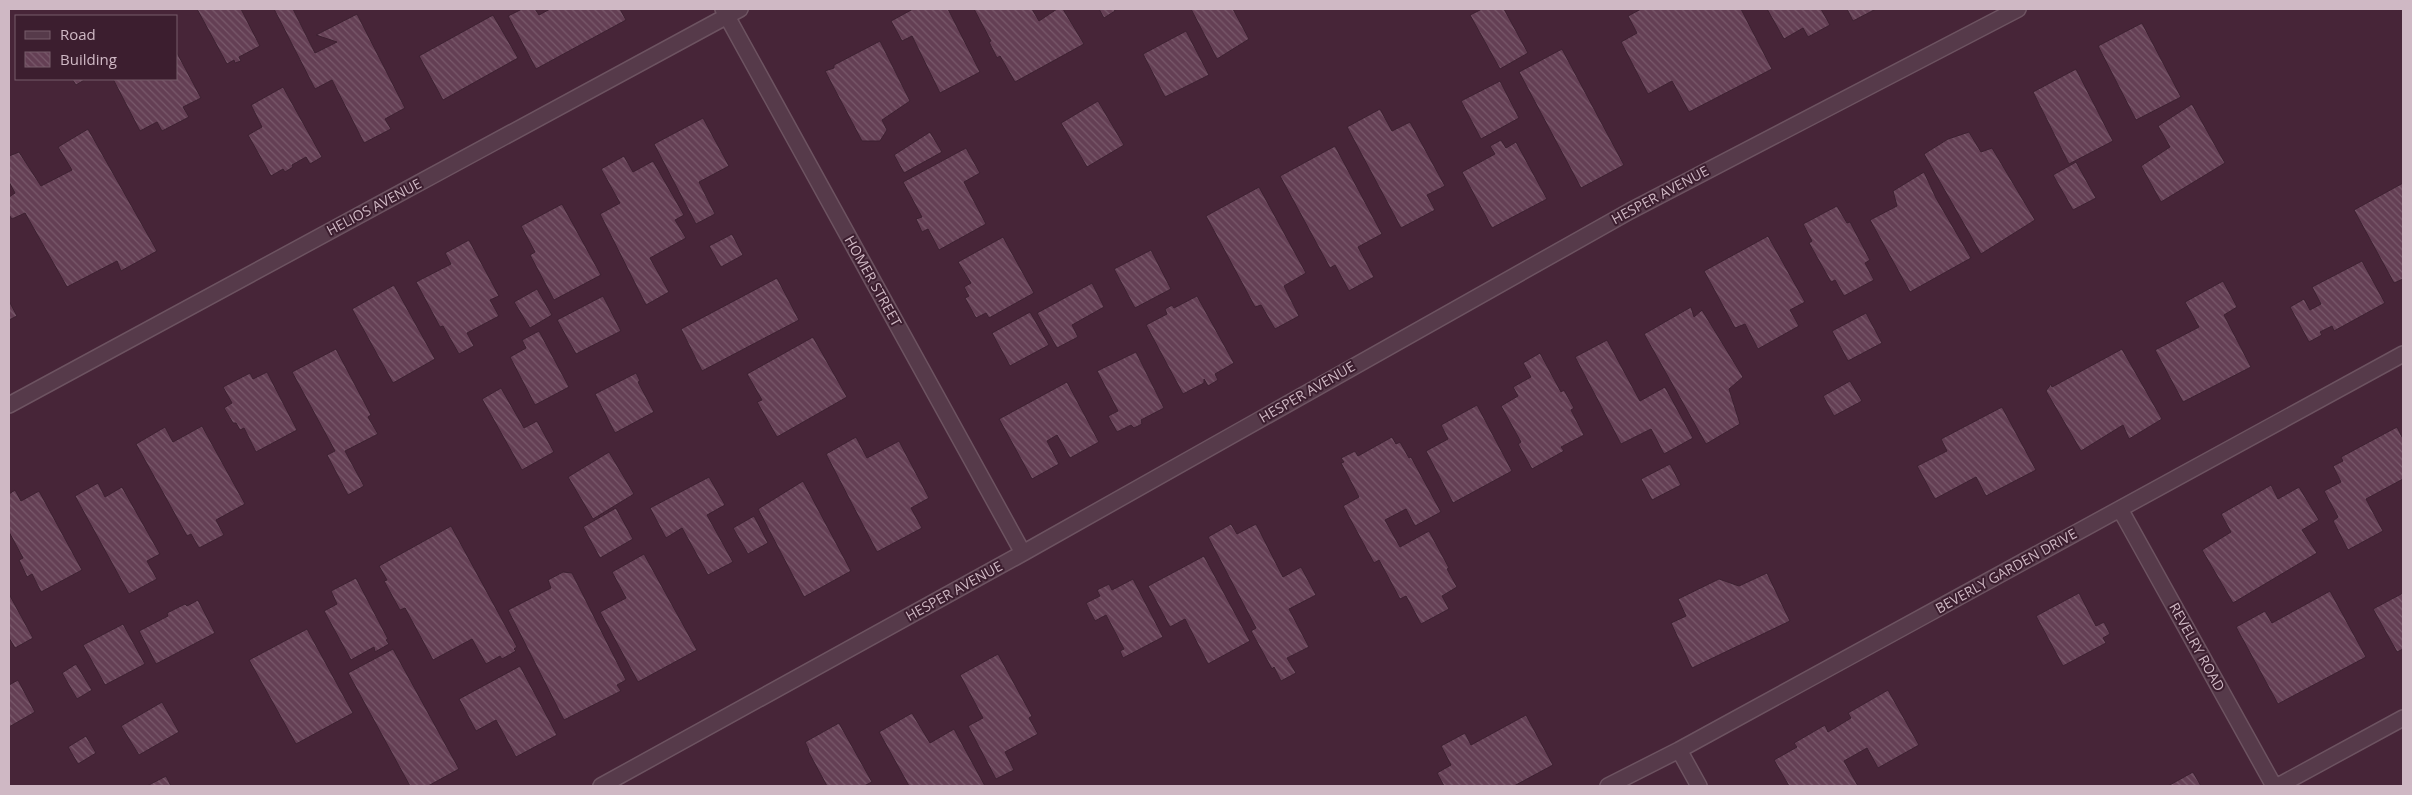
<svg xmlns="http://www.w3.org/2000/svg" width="2412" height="795" viewBox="0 0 2412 795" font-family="'Open Sans',sans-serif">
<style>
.building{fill:url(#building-back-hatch);stroke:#3d2131}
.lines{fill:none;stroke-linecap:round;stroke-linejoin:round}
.minor-casing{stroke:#6d5361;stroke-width:18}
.minor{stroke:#563a4a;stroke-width:15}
.labels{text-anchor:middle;stroke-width:4;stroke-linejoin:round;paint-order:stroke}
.street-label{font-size:14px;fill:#cfb8c4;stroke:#3c1e2f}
</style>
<defs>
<pattern id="building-back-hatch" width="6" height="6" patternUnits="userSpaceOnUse" patternTransform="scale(1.25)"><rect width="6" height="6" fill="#643f54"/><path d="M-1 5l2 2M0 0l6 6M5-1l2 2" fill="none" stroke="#79596b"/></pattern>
</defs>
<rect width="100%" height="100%" fill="#472538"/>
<path class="building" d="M197,9H241L260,46L239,57L241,61L235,63L234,60L227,64Z
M274,9H293L315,53L337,42L316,35L357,14L405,108L385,119L391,129L364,143L332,80L315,89Z
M522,9H535L539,15L550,9H620L626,20L536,69L508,16Z
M913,9H948L980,72L940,93L912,36L902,41L891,21Z
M974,9H1032L1039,21L1057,9H1063L1084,44L1015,82L1000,56L997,58L989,42L991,41Z
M1099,9H1114L1115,11L1104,18Z
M1191,9H1233L1249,39L1217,59Z
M1482,9H1504L1528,53L1500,69L1470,15Z
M1641,9H1741L1772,69L1689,112L1672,81L1648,94L1621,42L1637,33L1628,16Z
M1767,9H1821L1830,25L1808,37L1803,28L1784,39Z
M1847,9H1876L1853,21Z
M493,15L518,58L443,100L419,56Z
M2142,23L2181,97L2136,120L2098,46Z
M1186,31L1209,75L1165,97L1143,54Z
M880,41L910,101L882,120L887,130L880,141H862L825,71L834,68V65Z
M1562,49L1624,165L1581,188L1519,72Z
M176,51L201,98L183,107L189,117L162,131L157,122L140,131L113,79H176Z
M2076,69L2113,141L2069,164L2033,92Z
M72,79H86L76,85Z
M1500,81L1519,118L1481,139L1461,101Z
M283,87L322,157L310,164L306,157L292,165L293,167L285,172L283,169L271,176L248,135L262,127L251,105Z
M1098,101L1124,145L1087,167L1061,123Z
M2192,104L2225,163L2161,202L2141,166L2170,147L2158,126Z
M1380,109L1392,131L1410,122L1445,186L1427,195L1435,210L1401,228L1347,127Z
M703,118L729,166L699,182L715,214L696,224L654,144Z
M88,129L157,251L121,271L117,261L67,287L25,213L12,219L9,215V197L15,193L9,182V156L19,152L41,186L72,170L58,147Z
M930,132L942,152L904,173L894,155Z
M1969,132L1981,152L1992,148L2035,220L1981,254L1924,154L1948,139Z
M1501,140L1506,148L1516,142L1547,199L1492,228L1462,172L1495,154L1490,146Z
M1335,146L1382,234L1358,247L1374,277L1349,291L1335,265L1330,268L1280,176Z
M966,148L980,173L964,182L986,224L939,250L928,229L922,232L916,219L922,217L903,182Z
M624,156L633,172L653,161L684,215L675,220L686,238L650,258L669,292L646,305L600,214L620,203L601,169Z
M2076,162L2096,198L2073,210L2053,175Z
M1924,172L1936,198L1971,258L1910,292L1870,220L1897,206L1893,191Z
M2403,183V279L2394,283L2354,210Z
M1259,187L1306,273L1284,286L1299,316L1275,329L1261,305L1255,307L1206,216Z
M562,204L601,275L554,300L530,255L535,252L521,226Z
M1837,206L1847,223L1850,222L1870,260L1865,263L1874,280L1844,296L1835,280L1831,282L1809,243L1812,241L1803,224Z
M732,234L743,255L721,267L709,246Z
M1768,236L1805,302L1790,310L1799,326L1758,349L1745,324L1735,328L1704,271Z
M1003,237L1034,293L989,318L986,313L976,318L965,298L969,296L964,287L971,283L958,262Z
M469,240L499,296L490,300L499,316L467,333L474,346L459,354L443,326L440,327L416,282L451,264L445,253Z
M1151,250L1171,289L1135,308L1114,269Z
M2362,261L2385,303L2334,331L2332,326L2320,332L2322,335L2309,342L2290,307L2304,299L2310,310L2321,304L2312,287Z
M777,278L799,320L702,371L681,329Z
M2223,281L2237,307L2224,315L2251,367L2183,402L2155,350L2199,327L2185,302Z
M1092,283L1104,307L1072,325L1078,337L1057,348L1037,313Z
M394,285L435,359L393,383L352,309Z
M537,289L552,315L530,328L514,302Z
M603,296L621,331L576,354L557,320Z
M1197,296L1234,363L1215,374L1218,380L1208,386L1204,379V383L1183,394L1146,325L1167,314L1165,309L1172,305L1174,308Z
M9,301L17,316L9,320Z
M1691,307L1694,317L1702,310L1743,377L1729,389L1740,424L1706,444L1644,334Z
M1030,312L1049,345L1010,366L992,333Z
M1866,313L1882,343L1848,361L1832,331Z
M539,331L569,387L535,405L510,357L526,348L522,340Z
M813,337L847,397L777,437L757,402L762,400L747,374Z
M1607,340L1640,401L1665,387L1693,438L1664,454L1651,429L1621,444L1575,357Z
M336,349L371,415L368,417L378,434L345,451L364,486L348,495L327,455L335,451L292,372Z
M2122,349L2162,419L2129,439L2123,425L2081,451L2046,391L2051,384L2052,387Z
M1136,352L1164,408L1141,420L1142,424L1134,428L1131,425L1117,432L1108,416L1118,411L1097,371Z
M1540,353L1561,392L1564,390L1574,408L1571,410L1584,435L1561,447L1564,451L1532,469L1518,444L1521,442L1501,406L1518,396L1513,387L1531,377L1523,363Z
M267,372L297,430L256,452L244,428L240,430L236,423H233L224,408L232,403L223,387L250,373L253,379Z
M636,373L640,381L638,382L654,412L615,433L595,394Z
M1850,381L1862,401L1834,416L1823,396Z
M1067,382L1099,442L1070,458L1057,435L1047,441L1059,464L1032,479L999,419Z
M501,388L524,428L537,421L554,452L522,470L482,399Z
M1477,405L1512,471L1453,503L1426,451L1448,439L1441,425Z
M2002,407L2036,470L1986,496L1976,477L1935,499L1917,466L1947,451L1941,439Z
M202,426L245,504L216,520L224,535L199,548L191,534L187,536L136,444L165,427L173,442Z
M2397,427L2403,439V479L2366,499L2383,531L2348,550L2333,521L2338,517L2324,491L2341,482L2333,466L2343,461L2341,457Z
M856,437L867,458L899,441L929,498L911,508L922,528L877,552L826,454Z
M1392,437L1396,444L1400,442L1409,458L1411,457L1441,512L1415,526L1406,509L1385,520L1400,547L1429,531L1449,568L1447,569L1457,587L1442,596L1449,609L1421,624L1406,596L1400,599L1379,560L1374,563L1343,506L1359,497L1341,463L1344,462L1341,458L1355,451L1358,456Z
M609,452L634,494L593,519L568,477Z
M1670,464L1681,485L1652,500L1641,479Z
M709,477L725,505L707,515L733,562L708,575L682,528L666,538L650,508Z
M803,481L851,571L804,597L758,509Z
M98,483L105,497L122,487L160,554L147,561L157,579L129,594L75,496Z
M2271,485L2278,499L2299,487L2319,520L2302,530L2317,553L2233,603L2202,550L2231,532L2221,514Z
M15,490L21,501L39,491L82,570L41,592L32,574L27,577L19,560L23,558L9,532V494Z
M616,508L633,539L600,558L583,527Z
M754,516L768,543L748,554L733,528Z
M1231,524L1237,534L1256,524L1283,577L1301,567L1316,595L1289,609L1309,647L1287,658L1296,673L1281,681L1274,667L1272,669L1251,631L1256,628L1208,537Z
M451,526L517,647L514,649L516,651L502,659L500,656L486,664L472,639L433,660L405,608L400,610L384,581L387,580L379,566Z
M644,554L697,650L638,682L600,612L626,598L612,572Z
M1204,556L1250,641L1208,664L1185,619L1170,627L1148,586Z
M563,572L572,573L626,680L617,685L621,691L564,720L508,610L551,588L548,580Z
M1767,573L1790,621L1692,668L1671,623L1686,616L1678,599L1719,579L1739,586Z
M356,578L388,639L386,640L389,644L375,652L374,647L351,660L324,611L337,604L331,591Z
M1133,579L1163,637L1123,658L1120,651L1124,649L1106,615L1095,621L1086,603L1100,596L1097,590L1109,584L1112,590Z
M2330,591L2366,657L2278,704L2236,627L2265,611L2272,623Z
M2079,593L2096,626L2104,622L2110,634L2103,638L2106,643L2063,666L2036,616Z
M2403,593V649L2397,652L2373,609Z
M9,594L33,638L15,648L9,638Z
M198,600L215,633L156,664L139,631L168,616L167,613L185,604L187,606Z
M123,624L145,664L105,685L83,645Z
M307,629L353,713L296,744L249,660Z
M393,649L459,769L428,786H410L348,673Z
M998,654L1032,716L1029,718L1038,734L1005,752L1014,770L996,779L968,726L983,718L960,675Z
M76,664L92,690L77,699L62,673Z
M520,666L557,735L516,757L496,720L476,731L459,699Z
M18,680L35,712L9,727V685Z
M1888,690L1919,745L1878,768L1867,748L1844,761L1858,786H1789L1774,760L1797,747L1794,743L1825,725L1828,732L1851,718L1848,713Z
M162,702L179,732L139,755L121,726Z
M912,713L930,743L954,729L985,786H909L879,732Z
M1526,715L1553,765L1514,786H1444L1437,773L1451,765L1441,746L1465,733L1471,745Z
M839,723L872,782L864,786H827L808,751L809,750L805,742Z
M86,736L96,753L78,764L68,747Z
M2193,772L2201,786H2168Z
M166,776L171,786H147Z"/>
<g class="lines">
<defs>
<path id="minor" d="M723,9L1023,553
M9,405L740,9
M2120,509L2274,786
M1679,750L1699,786
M601,786L1023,553L1630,211L2018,9
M1608,786L1679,750L2403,354
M2278,786L2403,718"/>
</defs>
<use href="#minor" class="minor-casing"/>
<use href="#minor" class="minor"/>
</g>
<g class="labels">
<g class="street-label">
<text transform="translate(1660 195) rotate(-28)" y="5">HESPER AVENUE</text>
<text transform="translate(374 207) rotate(-28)" y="5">HELIOS AVENUE</text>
<text transform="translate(873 281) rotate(61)" y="5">HOMER STREET</text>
<text transform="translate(1307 392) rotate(-30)" y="5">HESPER AVENUE</text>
<text transform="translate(2006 571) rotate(-29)" y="5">BEVERLY GARDEN DRIVE</text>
<text transform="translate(954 591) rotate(-29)" y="5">HESPER AVENUE</text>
<text transform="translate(2197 647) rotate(61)" y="5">REVELRY ROAD</text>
</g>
</g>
<rect width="2412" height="795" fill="none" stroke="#cfb8c4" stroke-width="20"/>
<rect x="15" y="15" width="162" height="65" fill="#3c1e2f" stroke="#775c6b"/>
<rect x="25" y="31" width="25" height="8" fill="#563a4a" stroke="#775c6b"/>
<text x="60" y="40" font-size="15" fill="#cfb8c4">Road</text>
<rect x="25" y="52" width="25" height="15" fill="url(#building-back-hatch)" stroke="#775c6b"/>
<text x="60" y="65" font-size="15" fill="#cfb8c4">Building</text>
</svg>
